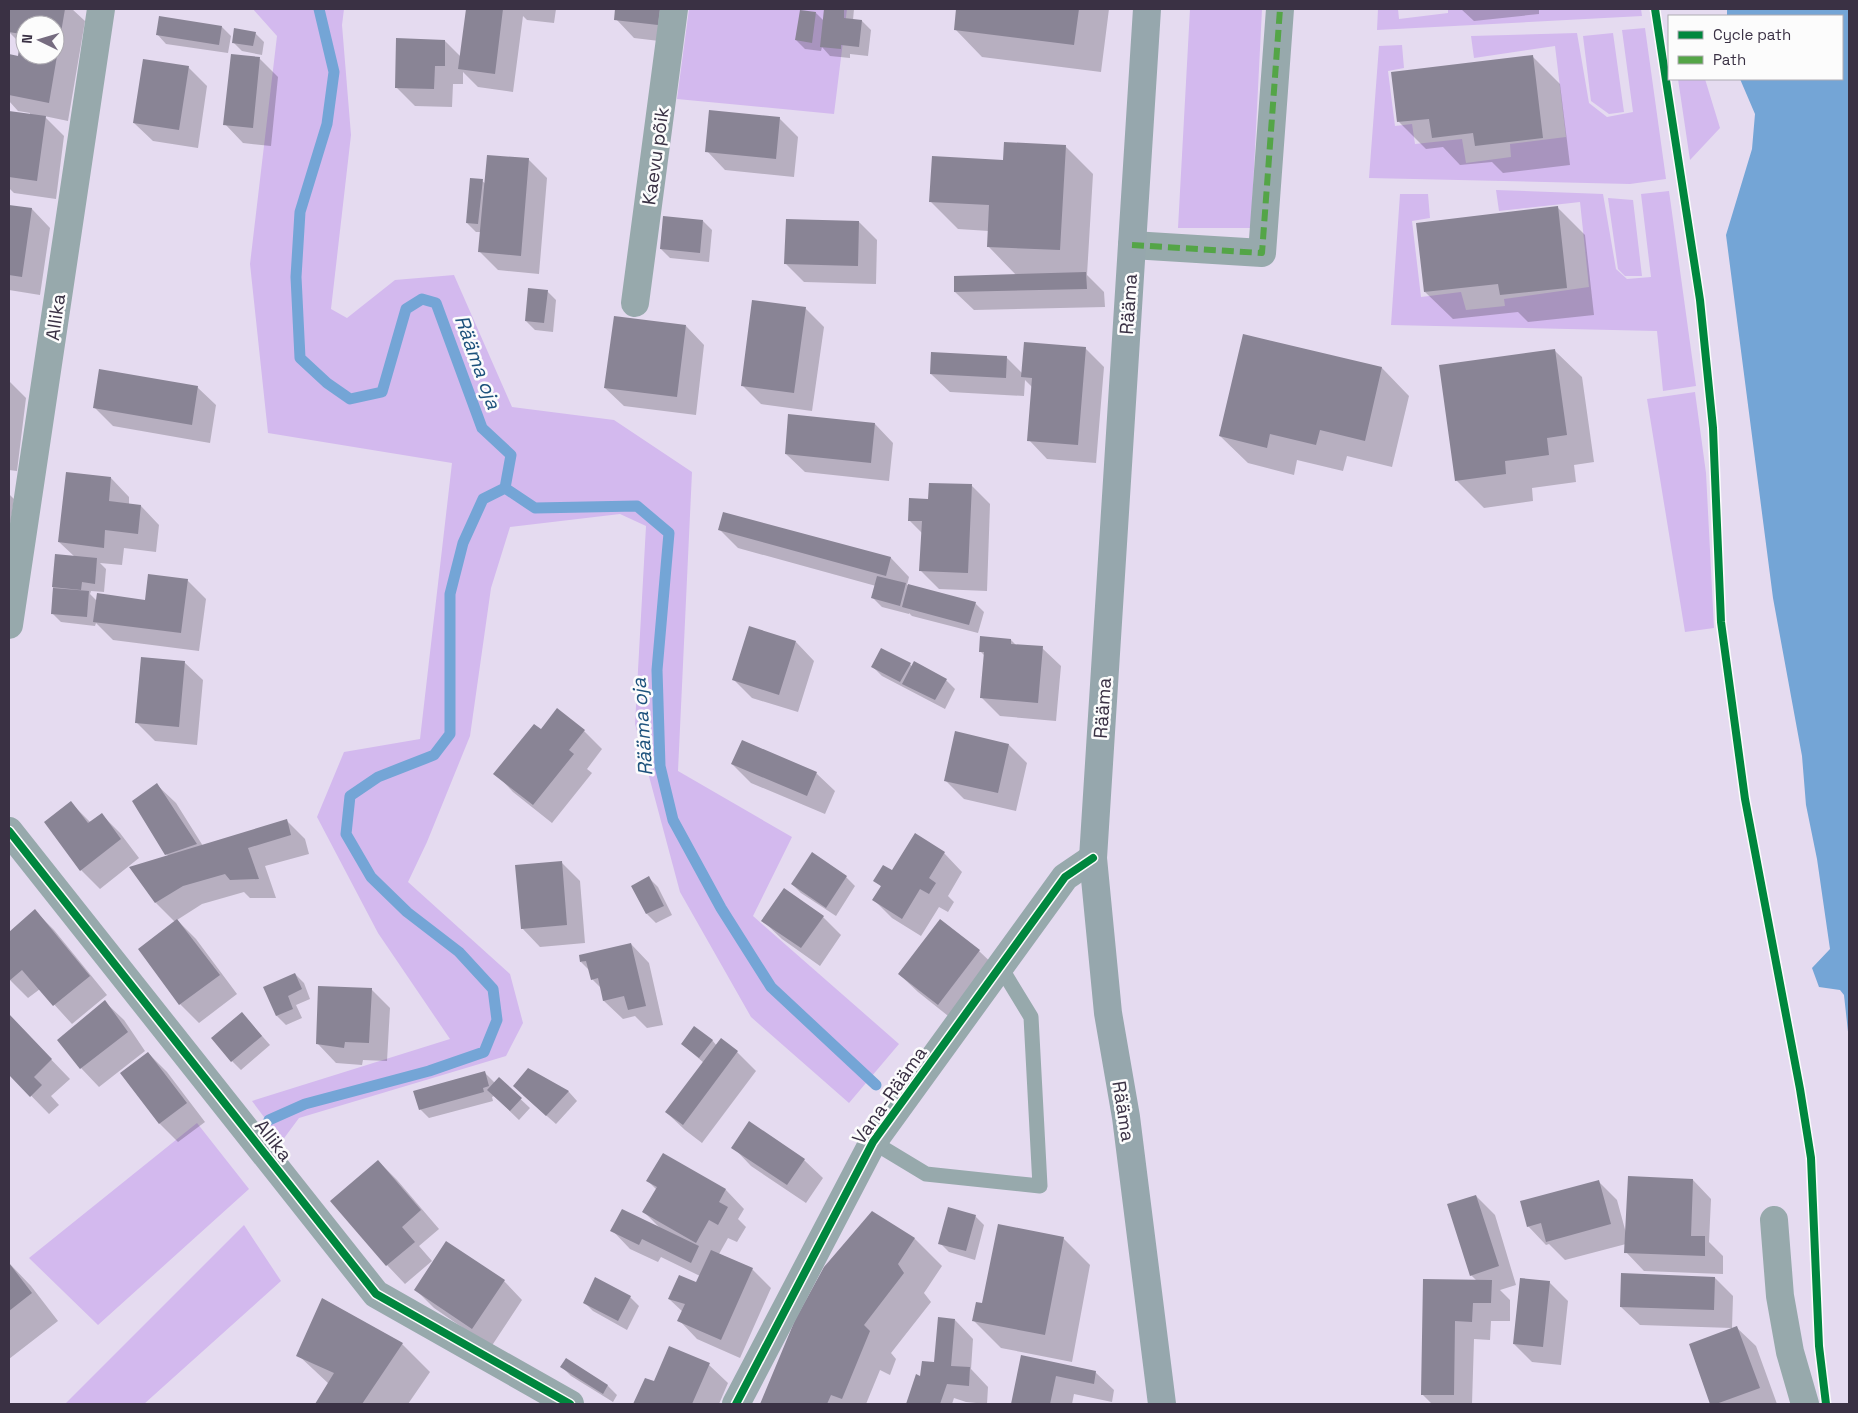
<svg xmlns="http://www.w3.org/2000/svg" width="1858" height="1413" viewBox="0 0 1858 1413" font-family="'Space Grotesk',sans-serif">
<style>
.green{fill:#d3b9ee}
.water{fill:#74a5d6}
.shadow{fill:#0003;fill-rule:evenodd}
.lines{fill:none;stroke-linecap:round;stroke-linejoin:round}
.stream{stroke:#74a5d6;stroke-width:11}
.building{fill:#898495;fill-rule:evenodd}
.service{stroke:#97a9ac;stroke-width:15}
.minor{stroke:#97a9ac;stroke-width:28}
.secondary{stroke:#96a7ad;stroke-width:28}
.quiet{stroke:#54a547;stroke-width:6;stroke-dasharray:12 6;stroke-linecap:butt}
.cycleway-casing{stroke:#fcfcfc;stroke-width:11}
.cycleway{stroke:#00873e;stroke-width:8}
.labels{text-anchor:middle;stroke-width:5;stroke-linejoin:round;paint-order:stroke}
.street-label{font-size:19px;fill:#3a3144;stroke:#fcfcfc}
.water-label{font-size:20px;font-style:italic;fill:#1d527c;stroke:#fcfcfc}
</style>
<rect width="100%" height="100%" fill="#e5dbf0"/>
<path class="green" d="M253,9H344L342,25L351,135L331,309L347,318L395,280L454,275L512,407L614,420L692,472L678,771L792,837L753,916L899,1044L849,1103L751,1017L680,892L635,724L646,526L620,514L510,527L491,588L470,736L427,842L408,882L510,974L523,1023L506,1056L299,1118L282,1141L252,1101L450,1039L378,933L317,817L344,752L420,739L452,463L268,433L250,264L277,36Z
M689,9H847L834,114L677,99Z
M1190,9H1262L1251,228H1178Z
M1378,9H1398L1399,19L1448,13V9H1641L1642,16L1377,30Z
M1645,28L1666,179L1630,184L1369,178L1379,46L1402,45L1404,68L1388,71L1395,126L1412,124L1415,144L1462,139L1466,163L1511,157L1510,144L1566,137L1555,46L1474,58L1471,36L1577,33L1589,103L1607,117L1633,112L1622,30Z
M1613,33L1624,112L1609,114L1591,101L1583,36Z
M1678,79H1705L1720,128L1690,160Z
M1496,190L1603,194L1616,269L1627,279L1651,277L1641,194L1669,191L1696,386L1663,391L1657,331L1391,325L1400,194H1428L1430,218L1412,221L1421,297L1461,292L1466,310L1505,306L1504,299L1589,287L1580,202L1499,211Z
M1608,198L1633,200L1642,276H1625L1618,269Z
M1695,392L1706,473L1714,628L1685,632L1647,399Z
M197,1123L249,1189L98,1325L29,1258Z
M244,1225L281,1281L144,1404H65Z"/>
<path class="water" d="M1727,9H1849V1041L1844,995L1840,990L1819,987L1812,968L1830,949L1817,859L1806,805L1802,756L1773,598L1726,235L1752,149L1755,114L1740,79H1842V16H1727Z"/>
<path class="shadow" d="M9,9H72L85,21L68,121L44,116L64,136L56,199L14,193L9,188V113L30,115V113L18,111L9,101V56L19,57L21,44L9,32ZM25,25H55V55H25Z
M467,9H556L554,23L527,20L523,16L513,92L478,87L463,72V84H453L452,107L415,106L396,87L445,41L461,57Z
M617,9H680L676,43L634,38L616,19Z
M825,9H854L853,20L862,21L871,30L868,56L850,54V58L830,56L822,47L821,51L805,49L796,40L816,13L824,21Z
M958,9H1109L1101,72L982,57L955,29Z
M1430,9H1447L1432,10Z
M1461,9H1539V14L1474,21Z
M222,27L231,36L228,53L166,44L157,34Z
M255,33L264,42L262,55L242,51L233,42Z
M232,56L260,59L278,77L271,146L243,143L225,124Z
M1533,57L1560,84L1570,165L1503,173L1492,162L1460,165L1443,147L1426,149L1399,122L1393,74Z
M188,67L207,86L198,148L153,141L134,123Z
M779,118L798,137L794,177L725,170L707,151Z
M1065,146L1093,174L1087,275L1104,292L1105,307L974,310L955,292L1017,276L988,246L989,231L958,229L931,202Z
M528,159L547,178L539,274L498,270L480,252L481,232H476L467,223L482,181L486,184Z
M9,206L32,209L50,228L40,295L9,290Z
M1558,208L1585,235L1594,315L1528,322L1518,312L1453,319L1425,292Z
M703,221L712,230L709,262L670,258L661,249Z
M859,222L877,240L876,284L804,282L786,264Z
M547,291L556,300L553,332L535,330L526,321Z
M805,308L824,327L812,411L761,404L742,385Z
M686,326L704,345L696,415L624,406L605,388Z
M1244,335L1382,368L1409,396L1392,467L1347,456L1343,471L1297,460L1294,475L1248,463L1220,436Z
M1085,348L1104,367L1096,463L1047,459L1029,440L1033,388L1025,380L1024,396L950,392L931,374L1006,357L1022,373Z
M1554,350L1582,377L1594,462L1574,465L1576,482L1532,488L1533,501L1484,508L1456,480Z
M9,381L26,398L17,471L9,470Z
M197,387L216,405L210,443L113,426L95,408Z
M875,424L893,443L889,481L805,472L786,454Z
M111,478L129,497V505L141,506L159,525L156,552L124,548L122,565L100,563L106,569L104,592L91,591L90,594L97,601H147L187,580L206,599L199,651L113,640L96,623L95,626L61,622L52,613L53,586L75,557L59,542Z
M972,486L990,504L987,591L939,589L921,571L922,533L909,520L929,500Z
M9,494L14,499L9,534Z
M720,530L891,558L909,577L907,585L975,603L984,612L978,633L912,616L909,613V614L882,607L873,598L876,586L738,548Z
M1011,640L1016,645L1042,648L1061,666L1056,721L1000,716L982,698L985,656L980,651Z
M796,642L814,661L798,712L752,698L733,679Z
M184,662L203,680L197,745L155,741L137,723Z
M910,664L912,667L946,680L955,689L945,709L882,676L873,667Z
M584,731L602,749L587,769L592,773L552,823L513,792L495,773Z
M1009,745L1027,763L1016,811L964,799L945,780Z
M732,764L816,773L835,791L825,814L751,783Z
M157,785L176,803L203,846L286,820L305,839L309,854L265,866L276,898H250L244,892L202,904L177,920L196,939L237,994L199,1023L180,1004L139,949L175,922L156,903L169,856L166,854Z
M71,803L91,823L101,814L120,833L139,858L100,889L81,870L46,822Z
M944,853L962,872L948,896L954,902L948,912L939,907L921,936L892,918L874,900L882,887L875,881L892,871Z
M812,854L846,877L855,886L836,916L801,893L792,884Z
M562,863L580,881L585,943L540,947L522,928Z
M649,878L658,887L672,915L656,923L647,914L633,886Z
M35,911L54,930L107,995L72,1024L40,989L28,998L9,979V933Z
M823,917L841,935L820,966L782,939L763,921Z
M631,944L649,963L663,1025L647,1028L635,1016L623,1019L604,1001L602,989L592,979L589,970L581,962Z
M979,951L998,969L957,1023L918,992L899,974Z
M295,974L304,983L310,999L296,1005L302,1018L286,1025L277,1016L265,987Z
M371,989L390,1008L387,1061L363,1060L362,1065L336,1063L318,1044Z
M105,1002L124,1020L145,1051L99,1087L81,1068Z
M242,1013L270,1045L241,1070L232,1061Z
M9,1016L70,1079L51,1096L59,1105L49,1114L9,1073Z
M712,1040L717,1046L722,1040L737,1052L756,1071L702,1143L685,1130L666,1112L704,1063L682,1044Z
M148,1053L167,1072L205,1122L178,1142L160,1124Z
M529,1070L569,1092L577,1101L556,1124L523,1095Z
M485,1073L495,1083L499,1079L530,1108L519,1120L494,1096L492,1097L493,1101L429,1118L420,1109Z
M733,1147L804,1160L823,1178L806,1203L751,1166Z
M663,1155L726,1190L744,1209L738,1219L746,1227L737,1242L728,1238L719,1254L752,1269L771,1288L740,1358L697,1339L679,1320L683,1312L669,1299L697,1284L700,1276L661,1257L658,1262L630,1249L612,1230L660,1228L644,1212L657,1190L648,1181Z
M378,1161L397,1180L439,1229L419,1246L432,1261L405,1284L387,1265Z
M1693,1180L1711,1199L1709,1242L1723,1256V1274L1644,1271L1626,1252V1244L1565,1260L1549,1244L1546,1245L1528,1226L1599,1182L1617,1200L1626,1233Z
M1476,1196L1495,1215L1516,1285L1500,1290L1510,1300V1321H1491L1490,1340L1474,1339L1472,1404H1432L1422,1394L1424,1280L1477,1281L1471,1275Z
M872,1213L915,1239L942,1266L924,1293L931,1302L891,1353L896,1359L890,1375L880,1370L866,1404H761L796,1320Z
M975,1216L984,1225L975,1260L949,1252L940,1243Z
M1063,1238L1090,1265L1072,1362L1001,1348L974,1321L983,1305Z
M9,1263L31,1286L58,1321L9,1359Z
M1715,1278L1733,1296L1732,1328L1640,1325L1621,1307Z
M596,1279L630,1297L639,1306L627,1330L593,1311L584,1302Z
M504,1281L522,1300L491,1347L434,1308L415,1289Z
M1549,1282L1568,1301L1561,1365L1532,1362L1514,1344Z
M323,1299L402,1344L430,1372L408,1404H317L329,1384L298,1355Z
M955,1320L973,1339L971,1369L988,1387L987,1404L966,1402L954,1398L952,1404H908L917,1376L921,1377L935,1363Z
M1737,1328L1756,1346L1777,1404H1712L1690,1345Z
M1022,1356L1095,1372L1114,1390L1112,1402L1074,1394L1072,1404H1012Z
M566,1360L608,1386L617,1395L613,1402L571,1376L562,1367Z
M709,1365L728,1383L719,1404H635L646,1379L655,1383Z"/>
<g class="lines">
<path class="stream" d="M319,9L334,72L327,124L300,212L296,277L300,358L327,383L350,399L382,392L406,309L422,299L436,303L482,428L511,455L505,488L535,508L637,506L669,533L657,670L660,766L673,820L721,908L771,987L876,1085
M269,1120L305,1104L429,1071L484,1052L497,1020L493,989L459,952L407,912L371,877L346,834L350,796L378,777L434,755L450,734V594L463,543L483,499L505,488"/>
</g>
<path class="building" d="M9,9H65L49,103L9,95V54L18,56L21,34L9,32ZM25,25H55V55H25Z
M466,9H503L495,74L458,69Z
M615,9H660L658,25L614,20Z
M824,9H844V18L862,20L859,47L841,45V49L820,47Z
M956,9H1079L1074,45L954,30Z
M800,10L816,12L812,43L795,40Z
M159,16L222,26L219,45L156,35Z
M234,28L256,32L253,46L232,43Z
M396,38L445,40V66H435L434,89L395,88Z
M231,54L260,57L253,128L223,125Z
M1533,55L1543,138L1475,146L1473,133L1432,138L1429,119L1397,122L1391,72Z
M143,59L189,66L179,130L133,123Z
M709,110L780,117L776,159L705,152Z
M9,111L46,116L37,181L9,177Z
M1004,142L1066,145L1060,250L987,247L989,205L929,202L932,156L1003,160Z
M487,155L529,158L521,256L478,252Z
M470,178L483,179L478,224L466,223Z
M9,205L32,208L22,277L9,275Z
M1558,206L1567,288L1500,295L1498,284L1424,292L1416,223Z
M663,216L703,220L700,253L660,249Z
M786,219L859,221L858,266L784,264Z
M1086,272L1087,289L954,292V276Z
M528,288L548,290L544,323L525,321Z
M752,300L806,307L794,393L741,386Z
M614,316L686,325L677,397L604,388Z
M1243,334L1382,367L1365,441L1320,430L1316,445L1270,434L1267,448L1219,436Z
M1024,342L1086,347L1078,445L1027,441L1032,378L1021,377Z
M1555,349L1567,435L1547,438L1549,455L1505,461L1506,474L1455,481L1439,365Z
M931,352L1007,356L1006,378L930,374Z
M99,369L198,386L192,425L93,408Z
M788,414L875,423L871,463L785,454Z
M66,472L111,477L109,501L141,505L138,534L105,530L104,548L58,542Z
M929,483L972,484L968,573L919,571L922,521H908L909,498L928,499Z
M723,512L891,557L886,576L718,530Z
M55,554L97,558L95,584L82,582L81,590L52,587Z
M148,574L188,579L181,633L93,622L97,593L145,600Z
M877,576L906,583L900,606L871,598Z
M908,584L976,602L969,625L902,607Z
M53,588L89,591L87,617L51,614Z
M749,626L796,641L779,695L732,680Z
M980,636L1011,639V644L1043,646L1038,703L980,698L984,652H979Z
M881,648L911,663L900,682L871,667Z
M141,657L185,661L179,727L135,723Z
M914,661L947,679L935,700L902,684Z
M557,708L585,730L569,750L574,754L533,805L493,774L534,724L541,729Z
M955,731L1009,744L998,793L944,781Z
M742,740L817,772L807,796L731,764Z
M157,783L197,844L165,855L132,801Z
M71,801L88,823L102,813L121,839L80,871L44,822Z
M287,819L291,835L248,848L259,879L230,880L225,874L183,886L155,903L129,867Z
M915,833L945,852L929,878L936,883L929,894L920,889L902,919L872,900L881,886L873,881L883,865L892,870Z
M812,852L847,876L826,908L791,884Z
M562,861L567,925L521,929L515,865Z
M649,876L664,906L646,914L631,886Z
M784,888L824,916L801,948L761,921Z
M35,909L90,976L53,1006L22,970L9,981V932Z
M177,919L220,975L179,1005L138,949Z
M940,919L980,950L938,1005L898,974Z
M631,943L646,1006L628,1010L624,996L603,1001L598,978L591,980L586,961L580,962L579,955Z
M295,973L302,989L288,996L293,1009L276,1016L263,987Z
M318,986L372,988L369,1043L345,1042L344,1048L316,1044Z
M105,1000L128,1032L80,1069L57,1040Z
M242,1012L262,1036L231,1062L211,1038Z
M9,1014L52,1059L34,1077L42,1085L30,1097L9,1075Z
M694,1026L713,1040L699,1058L681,1044Z
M721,1038L738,1051L683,1125L665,1112Z
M148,1052L187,1103L159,1124L120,1073Z
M528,1068L569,1091L546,1116L513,1086Z
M485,1071L489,1086L483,1088L484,1092L419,1110L413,1091Z
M499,1077L522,1098L510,1111L487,1090Z
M749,1121L805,1159L787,1185L731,1148Z
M663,1153L726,1189L719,1202L728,1207L718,1225L709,1220L696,1243L642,1212L657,1187L646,1181Z
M378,1160L421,1210L402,1227L415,1242L386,1266L330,1201Z
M1628,1176L1693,1179L1691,1236H1705V1256L1624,1253Z
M1599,1180L1611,1224L1546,1242L1541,1223L1527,1227L1520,1201Z
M1476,1195L1499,1266L1470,1276L1447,1204Z
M948,1207L976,1215L966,1251L938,1244Z
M622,1209L699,1246L691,1263L642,1239L639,1245L610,1231Z
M872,1211L915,1238L898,1264L904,1273L864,1325L870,1331L842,1399L831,1395L827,1404H760L795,1320L824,1267Z
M998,1224L1064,1237L1045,1335L972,1321L976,1302L982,1303Z
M446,1241L505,1280L472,1329L414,1290Z
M711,1250L753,1268L721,1340L677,1321L685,1304L668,1299L679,1275L696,1282Z
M9,1263L32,1293L9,1311Z
M1621,1273L1715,1277L1714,1310L1620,1307Z
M595,1277L631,1296L618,1321L583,1303Z
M1520,1278L1550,1281L1543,1347L1513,1344Z
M1423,1279L1492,1280L1491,1303H1473L1472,1322L1455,1321L1454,1395H1421Z
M322,1298L403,1343L362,1404H315L334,1373L296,1356Z
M938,1317L955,1319L951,1366L970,1367L969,1386L947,1384L940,1404H906L916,1374L920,1376L922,1361L934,1362Z
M1737,1326L1760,1388L1716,1404H1710L1689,1344Z
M669,1346L710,1363L692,1404H633L645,1378L654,1381Z
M1021,1355L1096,1371L1094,1384L1056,1376L1050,1404H1011Z
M566,1358L608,1385L603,1394L560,1367Z"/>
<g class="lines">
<path class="service" d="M873,1142L926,1174L1040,1186L1031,1017L1000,966"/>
<path class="minor" d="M1132,245L1262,253L1280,9
M635,303L674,9
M9,625L101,9
M9,831L376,1294L570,1404
M1774,1220L1780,1296L1790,1352L1805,1404
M736,1404L873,1142L1065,877L1093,858"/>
<path class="secondary" d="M1147,9L1093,858L1108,1013L1126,1117L1162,1404"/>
<path class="quiet" d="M1132,245L1262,253L1280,9"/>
<defs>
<path id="cycleway" d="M1655,9L1700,300L1713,428L1721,622L1745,799L1800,1089L1811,1158L1819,1346L1826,1404
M9,831L376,1294L570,1404
M736,1404L873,1142L1065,877L1093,858"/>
</defs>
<use href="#cycleway" class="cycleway-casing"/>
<use href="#cycleway" class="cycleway"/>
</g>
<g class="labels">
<g class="street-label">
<text transform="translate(655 156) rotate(-82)" y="7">Kaevu põik</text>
<text transform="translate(1128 304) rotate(-86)" y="7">Rääma</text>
<text transform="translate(55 317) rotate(-82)" y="7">Allika</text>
<text transform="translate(1102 708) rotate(-86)" y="7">Rääma</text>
<text transform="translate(889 1095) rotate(-55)" y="7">Vana-Rääma</text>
<text transform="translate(1124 1111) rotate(81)" y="7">Rääma</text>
<text transform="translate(274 1140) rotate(52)" y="7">Allika</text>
</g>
<g class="water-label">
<text transform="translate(478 362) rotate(70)" y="7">Rääma oja</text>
<text transform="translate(642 727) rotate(-94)" y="7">Rääma oja</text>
</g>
</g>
<rect width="1858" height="1413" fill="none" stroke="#3a3144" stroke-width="20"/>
<rect x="1668" y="15" width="175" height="65" fill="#fcfcfc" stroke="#aeabb2"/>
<rect x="1678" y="31" width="25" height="8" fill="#00873e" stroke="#aeabb2"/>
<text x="1713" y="40" font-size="15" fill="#3a3144">Cycle path</text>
<rect x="1678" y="56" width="25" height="8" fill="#54a547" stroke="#aeabb2"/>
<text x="1713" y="65" font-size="15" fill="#3a3144">Path</text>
<g transform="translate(40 40) rotate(275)"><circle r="24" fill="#fcfcfc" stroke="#aeabb2"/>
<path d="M0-4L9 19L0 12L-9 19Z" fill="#766c80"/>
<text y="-8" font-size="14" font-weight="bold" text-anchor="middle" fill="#3a3144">N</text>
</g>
</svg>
